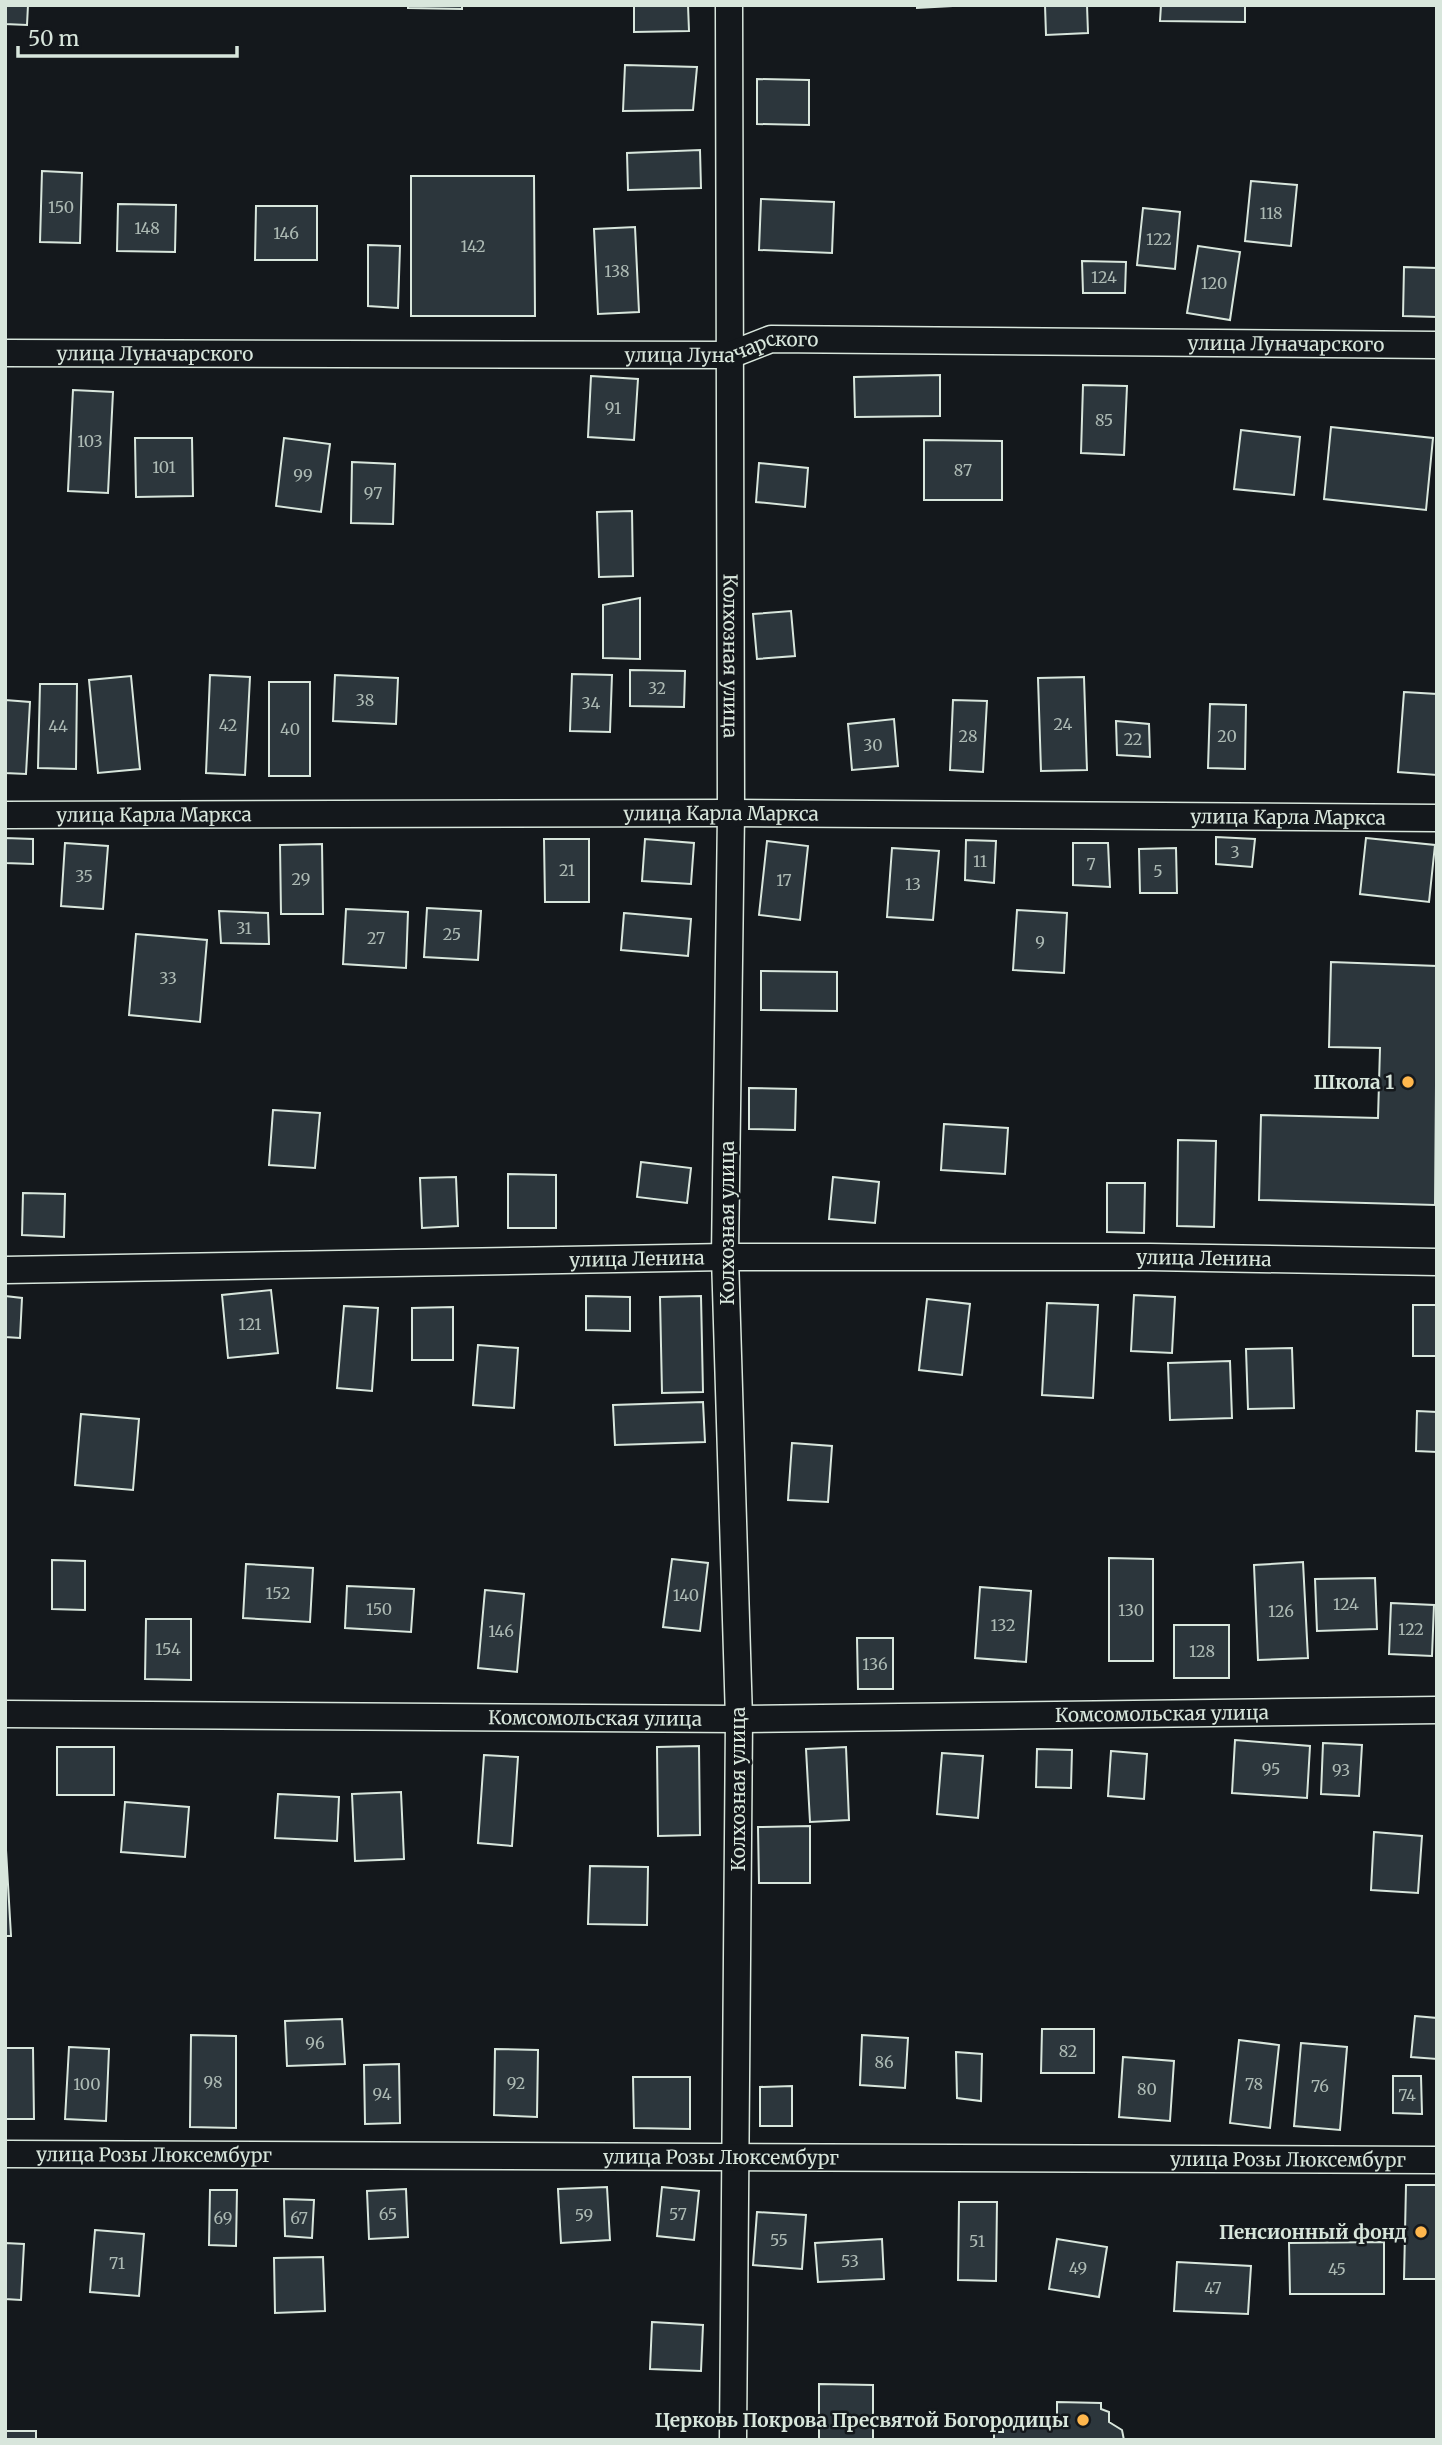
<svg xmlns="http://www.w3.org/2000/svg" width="1442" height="2445" viewBox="0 0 1442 2445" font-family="Merriweather,serif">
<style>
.building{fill:#2c363c;stroke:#d8e6dc;stroke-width:2}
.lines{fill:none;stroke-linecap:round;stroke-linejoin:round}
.minor-casing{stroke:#d8e6dc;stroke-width:29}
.minor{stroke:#14181c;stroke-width:26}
.poi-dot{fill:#ffb74d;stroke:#14181c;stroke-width:2.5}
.labels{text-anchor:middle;stroke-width:5;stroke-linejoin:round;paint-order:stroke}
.number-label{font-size:16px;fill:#adbab4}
.street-label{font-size:19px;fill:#d8e6dc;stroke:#14181c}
.poi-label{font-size:19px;font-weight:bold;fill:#d8e6dc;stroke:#14181c;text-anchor:end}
</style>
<rect width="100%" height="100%" fill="#14181c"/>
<path class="building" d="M5,5H28L27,25L5,24Z
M408,5H462V9L408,8Z
M634,5H688L689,31L634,32Z
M917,5H952V6L917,8Z
M1045,5H1087L1088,33L1046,35Z
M1161,5H1245V22L1160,21Z
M625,65L697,67L693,110L623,111Z
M757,79L809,80V125L757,124Z
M700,150L701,188L628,190L627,153Z
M42,171L82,173L80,243L40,242Z
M411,176H534L535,316H411Z
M1251,181L1297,185L1291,246L1245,241Z
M761,199L834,202L832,253L759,250Z
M118,204L176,205L175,252L117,251Z
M256,206H317V260H255Z
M1143,208L1180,212L1175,269L1137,265Z
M635,227L639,312L598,314L594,229Z
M368,245L400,246L398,308L368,306Z
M1198,246L1240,252L1230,320L1187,313Z
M1082,261L1126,262L1125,293H1083Z
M1404,267L1437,268V317L1403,316Z
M940,375V416L855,417L854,377Z
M591,376L638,379L634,440L588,437Z
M1083,385L1127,386L1124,455L1081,453Z
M73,390L113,392L108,493L68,491Z
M1331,427L1433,438L1426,510L1324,499Z
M1241,430L1300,437L1294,495L1234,489Z
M135,438H192L193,496L136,497Z
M284,438L330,444L321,512L276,506Z
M924,440L1002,441V500H924Z
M352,462L395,464L393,524L351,523Z
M759,463L808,468L805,507L756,502Z
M632,511L633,576L599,577L597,512Z
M640,598V659L603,658V605Z
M791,611L795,656L757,659L753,614Z
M630,670L685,671L684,707L630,706Z
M572,674L612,675L610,732L570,731Z
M210,675L250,677L245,775L206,773Z
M335,675L398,678L396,724L333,721Z
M131,676L140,769L98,773L89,680Z
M1084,677L1087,770L1041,771L1038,678Z
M269,682H310V776H269Z
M40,684H77L76,769L38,768Z
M1404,692L1437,694V775L1398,772Z
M5,700L30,702L26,774L5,773Z
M953,700L987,701L983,772L950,770Z
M1210,704L1246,705L1245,769L1208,768Z
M894,719L898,766L852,770L848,724Z
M1116,721L1149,724L1150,757L1117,755Z
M1216,837L1255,839L1252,867L1216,864Z
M5,838L33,839V864L5,863Z
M1366,838L1435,845L1429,902L1360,894Z
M544,839H589V902H545Z
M645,839L694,843L691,884L642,881Z
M966,840L996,841L994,883L965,880Z
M767,841L808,846L800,920L759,915Z
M65,843L108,846L103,909L61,906Z
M1073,843H1108L1110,887L1073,885Z
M322,844L323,914H281L280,845Z
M892,848L939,851L933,920L887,917Z
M1176,848L1177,893H1140L1139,849Z
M427,908L481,911L478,960L424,957Z
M346,909L408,912L406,968L343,964Z
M1017,910L1067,913L1064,973L1013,970Z
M219,911L268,913L269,944L221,943Z
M624,913L691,919L688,956L621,950Z
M136,934L207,940L200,1022L129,1015Z
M1331,962L1437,966L1435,1205L1259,1200L1261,1115L1378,1118L1380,1048L1329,1047Z
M761,971L837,972V1011L761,1010Z
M749,1088L796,1089L795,1130L749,1129Z
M273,1110L320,1113L315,1168L269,1165Z
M944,1124L1008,1128L1005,1174L941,1170Z
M1178,1140L1216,1141L1214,1227L1177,1226Z
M641,1162L691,1168L687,1203L637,1197Z
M508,1174L556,1175V1228H508Z
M456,1177L458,1226L422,1228L420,1178Z
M833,1177L879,1182L875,1223L829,1219Z
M1107,1183H1145L1144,1233L1107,1232Z
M23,1193L65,1194L64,1237L22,1235Z
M271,1290L278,1353L228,1358L222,1295Z
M1134,1295L1175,1297L1172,1353L1131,1351Z
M5,1296L22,1298L20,1338L5,1337Z
M586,1296L630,1297V1331L586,1330Z
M701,1296L703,1392L662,1393L660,1297Z
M927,1299L970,1304L962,1375L919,1370Z
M1047,1303L1098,1305L1093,1398L1042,1395Z
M1413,1305H1437V1356H1413Z
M344,1306L378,1308L372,1391L337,1388Z
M453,1307V1360H412V1308Z
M478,1345L518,1348L514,1408L473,1405Z
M1292,1348L1294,1408L1248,1409L1246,1349Z
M1230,1361L1232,1418L1170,1420L1168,1363Z
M703,1402L705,1442L615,1445L613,1405Z
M1417,1411L1437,1412V1452L1416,1451Z
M81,1414L139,1419L133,1490L75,1485Z
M792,1443L832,1446L828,1502L788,1500Z
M1109,1558L1153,1559V1661H1109Z
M672,1559L708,1563L700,1631L663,1627Z
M52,1560L85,1561V1610L52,1609Z
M1303,1562L1308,1658L1258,1660L1254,1565Z
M246,1564L313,1568L310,1622L243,1618Z
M1375,1578L1377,1629L1317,1631L1315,1579Z
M347,1586L414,1589L411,1632L345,1628Z
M980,1587L1031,1591L1026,1662L975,1658Z
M485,1590L524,1594L517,1672L478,1668Z
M1391,1603L1434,1605L1432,1656L1389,1654Z
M146,1619H191V1680L145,1679Z
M1174,1625H1229V1678H1174Z
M857,1638H893V1689H858Z
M1235,1740L1310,1746L1307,1798L1232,1793Z
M1323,1743L1362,1745L1359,1796L1321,1794Z
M699,1746L700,1835L658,1836L657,1747Z
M57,1747H114V1795H57Z
M846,1747L849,1820L810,1822L806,1749Z
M1037,1749L1072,1750L1071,1788L1036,1787Z
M1111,1751L1147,1754L1144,1799L1108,1796Z
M942,1753L983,1756L978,1818L937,1814Z
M484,1755L518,1757L512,1846L478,1843Z
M401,1792L404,1859L355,1861L352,1794Z
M278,1794L339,1797L337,1841L275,1838Z
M125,1802L189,1807L185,1857L121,1852Z
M810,1826V1883H759L758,1827Z
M1374,1832L1422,1836L1418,1893L1371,1890Z
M5,1833L11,1936H5Z
M590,1866L648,1867L647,1925L588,1924Z
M1415,2016L1437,2018V2059L1411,2057Z
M342,2019L345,2064L287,2066L285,2021Z
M1042,2029H1094V2073H1041Z
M191,2035L236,2036V2128L190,2127Z
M862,2035L908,2038L905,2088L860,2085Z
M1239,2040L1279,2045L1270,2128L1230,2123Z
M1301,2043L1347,2047L1340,2130L1294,2126Z
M69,2047L109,2049L106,2121L65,2119Z
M5,2048H33L34,2119H5Z
M495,2049L538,2050L537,2117L494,2115Z
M956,2052L982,2054L981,2101L957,2098Z
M1123,2057L1174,2061L1170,2121L1119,2117Z
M399,2064L400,2123L365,2124L364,2065Z
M1393,2076H1421L1422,2114L1393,2113Z
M633,2077H690V2129L634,2128Z
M792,2086V2126H760V2087Z
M1406,2185H1437V2279H1404Z
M607,2187L610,2240L561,2243L558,2189Z
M662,2187L699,2191L694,2240L657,2236Z
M406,2189L408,2237L369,2239L367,2191Z
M210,2190H237L236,2246L209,2245Z
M284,2199L314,2200L312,2238L285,2236Z
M959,2202H997L996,2281L958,2280Z
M757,2212L806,2215L802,2269L753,2265Z
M95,2230L144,2234L139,2296L90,2292Z
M882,2239L884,2279L818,2282L815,2243Z
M1057,2239L1107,2247L1099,2297L1049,2289Z
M1384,2242V2294H1290L1289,2243Z
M5,2243L24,2244L21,2300L5,2299Z
M323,2257L325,2311L275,2313L274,2258Z
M1177,2262L1251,2266L1248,2314L1174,2311Z
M652,2322L703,2325L701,2371L650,2369Z
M819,2384L873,2385V2440H819Z
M1057,2402L1101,2403V2409L1109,2412V2422L1122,2430L1124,2440H994V2432H1003V2418L1057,2421Z
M5,2431H36V2440H5Z"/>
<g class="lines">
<defs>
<g id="minor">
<path id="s1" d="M729,5L731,813L725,1257L739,1719L733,2440"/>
<path id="s2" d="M5,353L730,355L771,339L1437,345"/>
<path id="s3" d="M5,815L731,813L1437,818"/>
<path id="s4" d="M5,1270L725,1257H1150L1437,1262"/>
<path id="s5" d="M5,1714L739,1719L1437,1710"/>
<path id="s6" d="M5,2154L1437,2160"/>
</g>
</defs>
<use href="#minor" class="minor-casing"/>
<use href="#minor" class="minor"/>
</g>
<g class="poi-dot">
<circle cx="1408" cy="1082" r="7"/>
<circle cx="1421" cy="2232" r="7"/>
<circle cx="1083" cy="2420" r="7"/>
</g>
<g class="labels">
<g class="number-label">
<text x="61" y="213">150</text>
<text x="1271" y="219">118</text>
<text x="147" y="234">148</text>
<text x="286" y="239">146</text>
<text x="1159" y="245">122</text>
<text x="473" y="252">142</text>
<text x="617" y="277">138</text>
<text x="1104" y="283">124</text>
<text x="1214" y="289">120</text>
<text x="613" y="414">91</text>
<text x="1104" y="426">85</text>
<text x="90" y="447">103</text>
<text x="164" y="473">101</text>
<text x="963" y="476">87</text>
<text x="303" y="481">99</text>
<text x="373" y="499">97</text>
<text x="657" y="694">32</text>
<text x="365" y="706">38</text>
<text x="591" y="709">34</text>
<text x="1063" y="730">24</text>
<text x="228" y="731">42</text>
<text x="58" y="732">44</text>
<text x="290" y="735">40</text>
<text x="968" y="742">28</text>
<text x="1227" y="742">20</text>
<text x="1133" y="745">22</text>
<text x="873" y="751">30</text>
<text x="1235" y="858">3</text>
<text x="980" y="867">11</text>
<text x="1091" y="870">7</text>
<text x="567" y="876">21</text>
<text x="1158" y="877">5</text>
<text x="84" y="882">35</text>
<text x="301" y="885">29</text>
<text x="784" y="886">17</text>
<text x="913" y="890">13</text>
<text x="244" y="934">31</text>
<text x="452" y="940">25</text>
<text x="376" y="944">27</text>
<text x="1040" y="948">9</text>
<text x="168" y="984">33</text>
<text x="250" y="1330">121</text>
<text x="278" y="1599">152</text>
<text x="686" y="1601">140</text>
<text x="1346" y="1610">124</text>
<text x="379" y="1615">150</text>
<text x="1131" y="1616">130</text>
<text x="1281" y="1617">126</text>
<text x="1003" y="1631">132</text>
<text x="1411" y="1635">122</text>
<text x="501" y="1637">146</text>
<text x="168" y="1655">154</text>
<text x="1202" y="1657">128</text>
<text x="875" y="1670">136</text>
<text x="1271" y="1775">95</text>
<text x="1341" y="1776">93</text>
<text x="315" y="2049">96</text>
<text x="1068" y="2057">82</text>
<text x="884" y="2068">86</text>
<text x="213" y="2088">98</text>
<text x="516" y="2089">92</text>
<text x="87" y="2090">100</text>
<text x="1254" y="2090">78</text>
<text x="1320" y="2092">76</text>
<text x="1147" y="2095">80</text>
<text x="382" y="2100">94</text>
<text x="1407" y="2101">74</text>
<text x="388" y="2220">65</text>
<text x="678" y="2220">57</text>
<text x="584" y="2221">59</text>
<text x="223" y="2224">69</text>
<text x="299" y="2224">67</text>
<text x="779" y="2246">55</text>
<text x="977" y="2247">51</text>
<text x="850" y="2267">53</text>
<text x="117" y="2269">71</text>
<text x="1078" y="2274">49</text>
<text x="1337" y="2275">45</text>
<text x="1213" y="2294">47</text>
</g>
<g class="street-label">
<text dy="7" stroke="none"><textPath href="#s2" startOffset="1284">улица Луначарского</textPath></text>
<text dy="7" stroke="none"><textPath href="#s2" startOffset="718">улица Луначарского</textPath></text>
<text dy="7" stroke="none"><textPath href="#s2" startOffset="150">улица Луначарского</textPath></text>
<text dy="7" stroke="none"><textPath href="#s1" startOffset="651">Колхозная улица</textPath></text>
<text dy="7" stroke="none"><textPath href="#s3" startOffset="716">улица Карла Маркса</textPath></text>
<text dy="7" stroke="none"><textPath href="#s3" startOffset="149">улица Карла Маркса</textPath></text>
<text dy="7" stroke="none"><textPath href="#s3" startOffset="1283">улица Карла Маркса</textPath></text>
<text transform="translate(727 1223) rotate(-90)" y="7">Колхозная улица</text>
<text dy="7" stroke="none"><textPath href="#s4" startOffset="1199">улица Ленина</textPath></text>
<text dy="7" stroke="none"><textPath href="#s4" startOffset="632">улица Ленина</textPath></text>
<text dy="7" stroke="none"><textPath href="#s5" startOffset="1157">Комсомольская улица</textPath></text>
<text dy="7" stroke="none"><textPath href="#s5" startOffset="590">Комсомольская улица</textPath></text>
<text transform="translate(738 1789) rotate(-90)" y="7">Колхозная улица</text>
<text dy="7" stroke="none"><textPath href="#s6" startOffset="149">улица Розы Люксембург</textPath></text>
<text dy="7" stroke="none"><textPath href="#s6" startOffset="716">улица Розы Люксембург</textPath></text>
<text dy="7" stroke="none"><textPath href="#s6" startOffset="1283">улица Розы Люксембург</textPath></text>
</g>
<g class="poi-label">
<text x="1394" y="1089">Школа 1</text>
<text x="1407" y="2239">Пенсионный фонд</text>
<text x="1069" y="2427">Церковь Покрова Пресвятой Богородицы</text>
</g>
</g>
<rect width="1442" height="2445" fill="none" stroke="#d8e6dc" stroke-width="14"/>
<path d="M18 46v10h219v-10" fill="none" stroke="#d8e6dc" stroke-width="3.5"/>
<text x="28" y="46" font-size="21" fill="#d8e6dc" stroke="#14181c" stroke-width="5" paint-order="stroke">50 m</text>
</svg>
